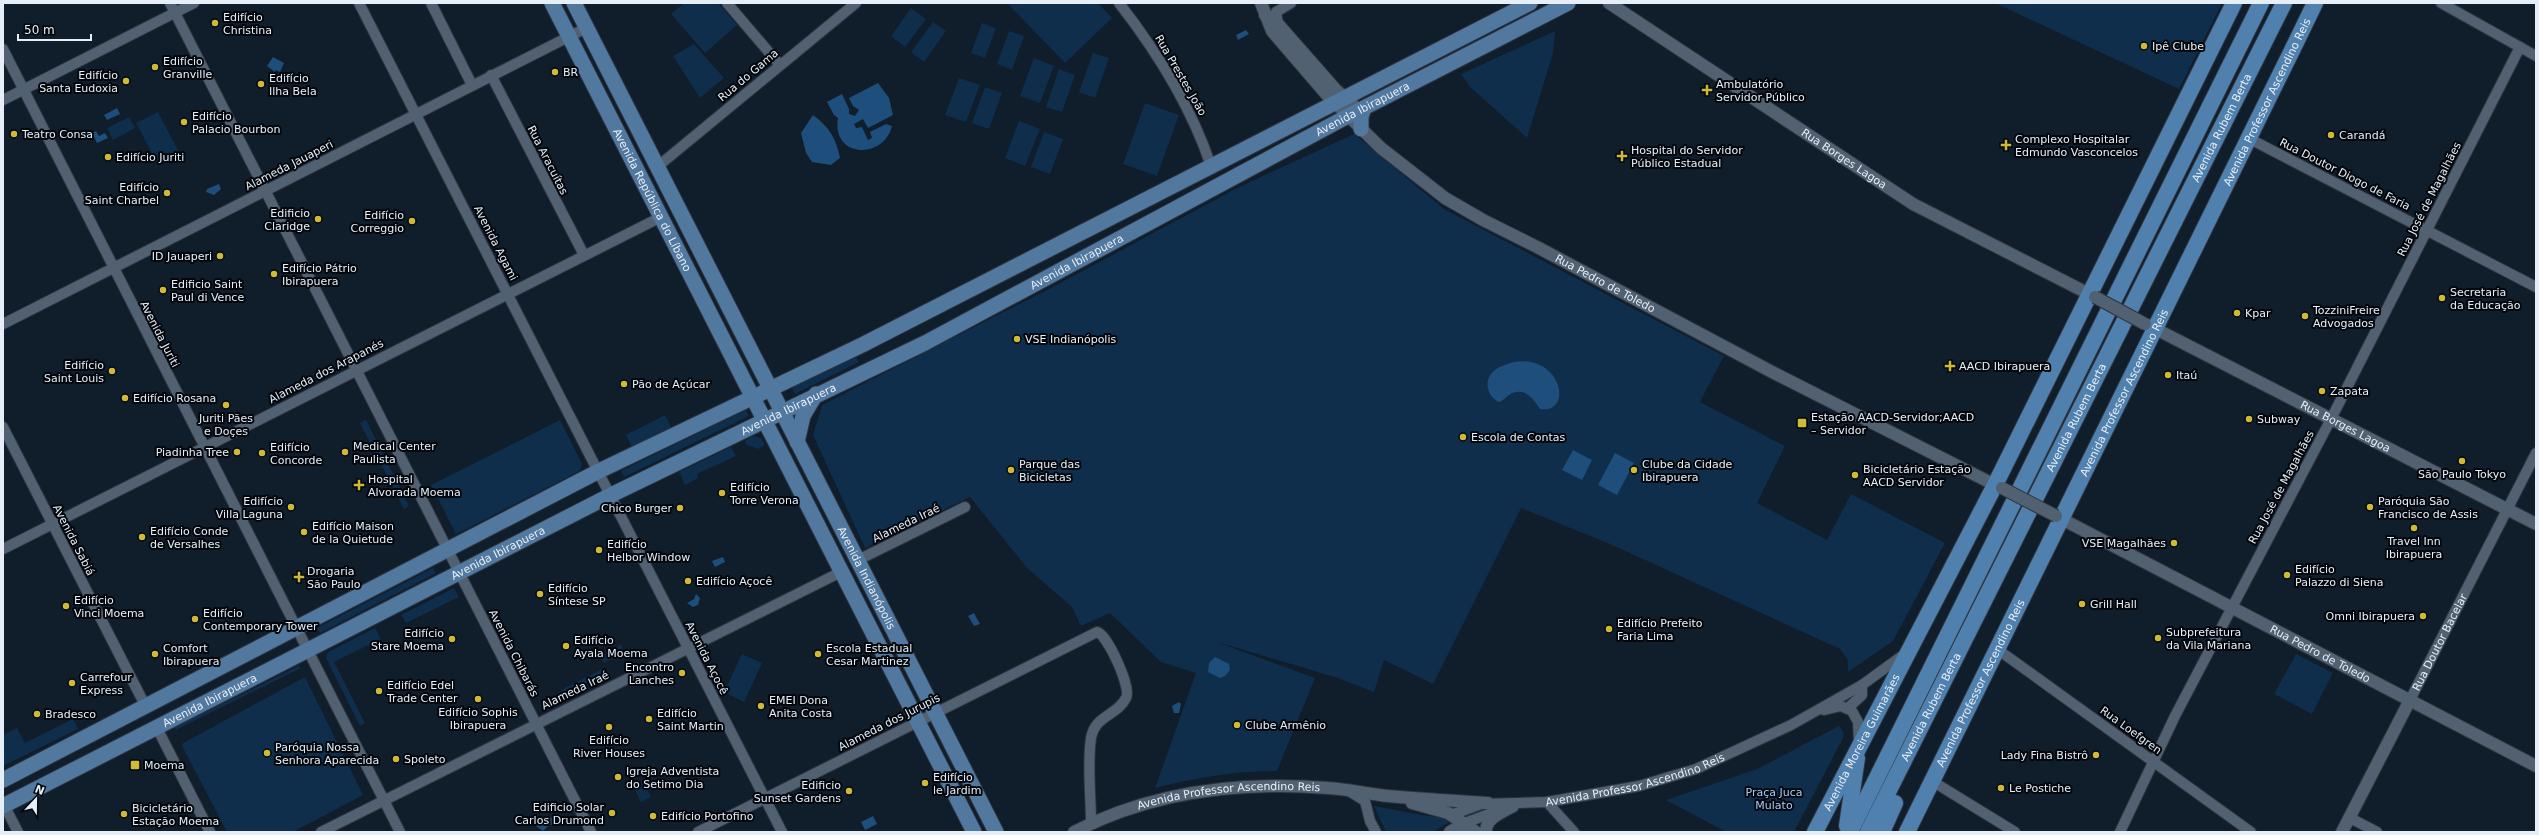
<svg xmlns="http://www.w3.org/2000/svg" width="2539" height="835" viewBox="0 0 2539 835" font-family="'DejaVu Sans',sans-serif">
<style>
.green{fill:#0e2e4c}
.water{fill:#1e4e7b}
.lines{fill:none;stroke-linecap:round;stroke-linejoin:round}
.minor-casing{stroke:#2f3540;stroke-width:12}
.tertiary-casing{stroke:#2f3540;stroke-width:14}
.primary-casing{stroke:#2f3540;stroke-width:17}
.trunk-casing{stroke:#2f3540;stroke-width:18}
.minor{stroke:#526171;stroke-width:10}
.tertiary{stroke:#526171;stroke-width:12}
.primary{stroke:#51789f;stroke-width:15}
.trunk{stroke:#5080ae;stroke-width:16}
.tertiary-bridge-casing{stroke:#2f3540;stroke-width:14;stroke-linecap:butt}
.tertiary-bridge{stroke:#526171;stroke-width:12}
.poi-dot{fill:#ceb938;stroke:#03070c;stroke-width:1.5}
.labels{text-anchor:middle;stroke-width:4;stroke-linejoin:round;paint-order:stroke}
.poi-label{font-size:11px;fill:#e6eff8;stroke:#03070c;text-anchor:start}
.street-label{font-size:11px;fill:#e6eff8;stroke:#03070c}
.park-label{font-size:11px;fill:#a3cbf5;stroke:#03070c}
</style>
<rect width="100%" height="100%" fill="#101d2a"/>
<path class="green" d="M684,3H718L737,25L705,53L671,14Z
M1007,3H1098L1112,18L1065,63Z
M1995,3H2222L2179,89Z
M911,8L926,19L905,47L891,36Z
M933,22L946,31L924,62L911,52Z
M982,23L996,28L985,58L971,53Z
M1009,31L1024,36L1012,70L997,64Z
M1555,31L1553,53L1527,138L1470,87L1461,74Z
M694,44L724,78L700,98L673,56Z
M1093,53L1109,58L1095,98L1079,92Z
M1034,58L1054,66L1040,103L1020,96Z
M1059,69L1075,75L1062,112L1046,107Z
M959,78L980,85L966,122L945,115Z
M985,87L1002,93L989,129L972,123Z
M1145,103L1179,115L1157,176L1123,164Z
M158,112L180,154L158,165L136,123Z
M129,117L135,128L113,140L107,128Z
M1019,121L1040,129L1025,166L1005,158Z
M1044,132L1063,139L1050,174L1031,167Z
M1354,134L1444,209L1724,356L1700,402L1785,446L1757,503L1827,540L1851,494L1945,543L1893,641L1848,672V660L1840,649L1610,544L1521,508L1433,684L1384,660L1374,692L1338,678L1217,642L1315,678L1277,771C1235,771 1196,778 1155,788L1196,673L1161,662L1110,613L1081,626L1072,607L1027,568L970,497L865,548L813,435L822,405L1049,289L1237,188Z
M856,357L859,362L795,394L792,387Z
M746,410L749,416L624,477L621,471Z
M665,415L671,427L632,447L626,435Z
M366,420L409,506L404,509L360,423Z
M560,420L582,464L580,471L456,534L431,485Z
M753,436L761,438L765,445L758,449L747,445L745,441Z
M731,447L736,456L697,474L698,478L685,485L679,472Z
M433,568L436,573L320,633L317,628Z
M454,588L459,597L406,623L401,615Z
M375,628L381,639L334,662L365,723L360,726L326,658L328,652Z
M621,645L624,652L604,663L600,656Z
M742,654L762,663L744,702L724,692Z
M2296,654L2333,673L2312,714L2274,694Z
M299,666L301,668L176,730L175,727Z
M604,668L606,673L563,695L561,690Z
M305,677L363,795L293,832H227L182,746L183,743Z
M73,719L78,729L3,766V735L17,728L25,743Z
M1839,726L1844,733L1843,738L1794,832H1726L1666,800L1757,769Z
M643,782L651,797L641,802L633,786Z
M1441,803L1490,808L1465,819Z
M1374,806L1427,816L1447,817L1451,821L1433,832H1386Z"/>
<path class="water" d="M1246,30L1249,34L1238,40L1236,35Z
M273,57L284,63L280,72L276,70L275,72L267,66Z
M878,83L889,98L893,115L868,128L863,119L854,124L856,128L862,127L868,140L872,138L870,132L886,124L892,126C883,161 831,157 838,118L834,115L827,102L842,94L849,109V114L855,116L859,110L853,106L849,98Z
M117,108L120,114L107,120L104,115Z
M813,115C829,127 836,138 840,158L831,165L812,162L806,153L801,133Z
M96,131L99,136L105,133L108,138L97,143L92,133Z
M219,184L221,189L214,195L206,192L207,189Z
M1514,362C1562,354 1574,414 1540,409C1533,398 1524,386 1509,395C1506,397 1503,401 1499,402C1487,397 1483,380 1494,371C1499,366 1507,364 1514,362Z
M1573,450L1592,460L1582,480L1562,470Z
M1615,453L1634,463L1617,495L1598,485Z
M723,557L725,562L715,567L712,561Z
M696,594L700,598L698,605L693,607L687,603L694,599Z
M974,613L980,624L974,626L968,616Z
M1215,657L1229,664L1230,670L1225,676L1220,678L1208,672L1209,663Z
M1179,702L1181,704L1179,713H1174L1172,706Z
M873,816L877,824L865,830L861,822Z
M552,817L556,824L549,825L543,831L536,826Z"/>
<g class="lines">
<defs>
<g id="minor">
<path d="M170,3L591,832"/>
<path d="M359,3L782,832"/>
<path d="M431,3L472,85"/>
<path d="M727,3L779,64"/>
<path d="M1119,3C1158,53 1191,106 1211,166"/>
<path d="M2441,3L2536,56"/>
<path d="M1278,24L1276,12L1291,3"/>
<path d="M3,49L400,832"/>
<path d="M491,75L584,255"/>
<path d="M3,100L194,3"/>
<path d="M2250,139L2536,287"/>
<path d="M657,167L856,3"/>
<path d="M3,324L586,28"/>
<path d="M3,427L146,707"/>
<path d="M3,549L661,217"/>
<path d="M858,560L965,507"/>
<path d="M1997,649L2251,832"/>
<path id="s1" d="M2410,700L2536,453"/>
<path d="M1848,708L1862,695V685"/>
<path d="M1824,710L1841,706L1852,711L1858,722L1859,743"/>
<path d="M157,728L210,832"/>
<path d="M1932,781L2015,832"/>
<path d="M1349,791L1365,801L1370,821L1376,832"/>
<path d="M1547,802L1574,832"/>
<path d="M3,803L18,832"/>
<path id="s2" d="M1451,815L1481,804L1547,802L1639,786L1696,769L1791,725L1862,685L1906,653"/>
<path d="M2350,818L2377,832"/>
<path d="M1465,823L1505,808"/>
<path d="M321,832L841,572"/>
<path d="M698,832L1097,632C1107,634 1132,688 1126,698C1117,716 1095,715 1091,738C1087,765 1091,796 1091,823"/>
<path d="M2120,832L2175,716L2331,419L2520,47"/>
</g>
<g id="tertiary">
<path id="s3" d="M1261,3L1272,31L1327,95L1381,148L1445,198L1483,220L1537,247L1774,373L2001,488"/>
<path id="s4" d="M1609,3L1913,204L2095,297"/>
<path d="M1265,15L1278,24L1336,90L1359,110"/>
<path id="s5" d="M2148,325L2536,524"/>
<path id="s6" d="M2056,516L2536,766"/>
<path d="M1412,803L1448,813L1476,832"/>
<path id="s7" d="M1074,832C1153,791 1240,781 1328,788C1348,789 1368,794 1388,796C1421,799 1455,801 1488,803"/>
<path d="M1450,832L1465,823"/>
<path d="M1486,832C1485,818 1503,812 1513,806"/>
<path d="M2342,832L2410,700"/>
</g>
<g id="primary">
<path id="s8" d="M552,3L974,832"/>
<path id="s9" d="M574,3L996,832"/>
<path d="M1361,129V117L1364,108"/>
<path d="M797,442L803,416L816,394"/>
<path d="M3,780L599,471L862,345L1530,3"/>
<path id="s10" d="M3,806L611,495L925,343L1348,116L1568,3"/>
</g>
<g id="trunk">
<path d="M1847,826L1857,758"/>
<path id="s11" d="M1815,832L1995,485L2234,3"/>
<path d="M1850,832L2261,3"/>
<path id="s12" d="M1868,832L2284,3"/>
<path d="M1882,832L1895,803"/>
<path id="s13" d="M1907,832C2043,555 2181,280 2315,3"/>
</g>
</defs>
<use href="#minor" class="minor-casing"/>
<use href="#tertiary" class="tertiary-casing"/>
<use href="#primary" class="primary-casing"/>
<use href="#trunk" class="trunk-casing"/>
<use href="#minor" class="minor"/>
<use href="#tertiary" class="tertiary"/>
<use href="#primary" class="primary"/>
<use href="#trunk" class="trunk"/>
<defs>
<path id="tertiary-bridge" d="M2095,297L2145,324
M2002,488L2056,516"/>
</defs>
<use href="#tertiary-bridge" class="tertiary-bridge-casing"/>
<use href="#tertiary-bridge" class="tertiary-bridge"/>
</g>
<g class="poi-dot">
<circle cx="215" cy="23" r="4"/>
<circle cx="2144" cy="46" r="4"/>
<circle cx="155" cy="67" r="4"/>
<circle cx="555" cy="72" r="4"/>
<circle cx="126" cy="81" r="4"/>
<circle cx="261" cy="84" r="4"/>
<path d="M1705 84h4v4h4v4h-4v4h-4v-4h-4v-4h4z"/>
<circle cx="184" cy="122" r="4"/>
<circle cx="14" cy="134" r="4"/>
<circle cx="2331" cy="135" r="4"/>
<path d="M2004 139h4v4h4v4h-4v4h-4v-4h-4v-4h4z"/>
<path d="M1620 150h4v4h4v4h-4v4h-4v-4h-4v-4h4z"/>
<circle cx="108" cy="157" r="4"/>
<circle cx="167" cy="193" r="4"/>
<circle cx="318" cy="219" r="4"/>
<circle cx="412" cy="221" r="4"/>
<circle cx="220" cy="256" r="4"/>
<circle cx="274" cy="274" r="4"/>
<circle cx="163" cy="290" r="4"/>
<circle cx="2442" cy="298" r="4"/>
<circle cx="2237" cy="313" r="4"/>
<circle cx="2305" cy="316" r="4"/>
<circle cx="1017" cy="339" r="4"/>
<path d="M1948 360h4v4h4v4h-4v4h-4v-4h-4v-4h4z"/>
<circle cx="112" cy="371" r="4"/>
<circle cx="2168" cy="375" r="4"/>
<circle cx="624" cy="384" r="4"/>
<circle cx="2322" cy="391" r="4"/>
<circle cx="125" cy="398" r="4"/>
<circle cx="226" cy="405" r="4"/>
<circle cx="2249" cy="419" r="4"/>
<rect x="1797" y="418" width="10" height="10" rx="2"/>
<circle cx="1463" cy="437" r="4"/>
<circle cx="237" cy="452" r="4"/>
<circle cx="345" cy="452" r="4"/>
<circle cx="262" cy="453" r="4"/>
<circle cx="2462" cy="461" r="4"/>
<circle cx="1011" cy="470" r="4"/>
<circle cx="1634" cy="470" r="4"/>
<circle cx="1855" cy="475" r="4"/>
<path d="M357 479h4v4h4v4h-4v4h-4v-4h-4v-4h4z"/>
<circle cx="722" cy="493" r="4"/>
<circle cx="291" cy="507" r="4"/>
<circle cx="2370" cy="507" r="4"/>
<circle cx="680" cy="508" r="4"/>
<circle cx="2414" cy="528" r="4"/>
<circle cx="304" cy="532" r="4"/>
<circle cx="142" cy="537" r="4"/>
<circle cx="2174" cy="543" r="4"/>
<circle cx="599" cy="550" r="4"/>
<circle cx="2287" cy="575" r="4"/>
<path d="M297 571h4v4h4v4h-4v4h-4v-4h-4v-4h4z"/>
<circle cx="688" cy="581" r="4"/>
<circle cx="540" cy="594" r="4"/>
<circle cx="2082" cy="604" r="4"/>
<circle cx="66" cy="606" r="4"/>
<circle cx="2423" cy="616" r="4"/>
<circle cx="195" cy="619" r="4"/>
<circle cx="1609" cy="629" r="4"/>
<circle cx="2158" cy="638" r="4"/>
<circle cx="452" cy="639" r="4"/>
<circle cx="566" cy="646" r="4"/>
<circle cx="155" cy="654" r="4"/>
<circle cx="818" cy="654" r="4"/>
<circle cx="682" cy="673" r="4"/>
<circle cx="72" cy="683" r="4"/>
<circle cx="379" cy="691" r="4"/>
<circle cx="478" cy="699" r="4"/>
<circle cx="761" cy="706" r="4"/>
<circle cx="37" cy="714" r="4"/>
<circle cx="649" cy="719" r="4"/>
<circle cx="1237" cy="725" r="4"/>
<circle cx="609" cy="727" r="4"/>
<circle cx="267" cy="753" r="4"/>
<circle cx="2096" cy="755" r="4"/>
<circle cx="396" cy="759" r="4"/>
<rect x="130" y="760" width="10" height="10" rx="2"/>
<circle cx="618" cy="777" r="4"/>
<circle cx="925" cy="783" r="4"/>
<circle cx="2001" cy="788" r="4"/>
<circle cx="849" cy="791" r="4"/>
<circle cx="612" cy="813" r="4"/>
<circle cx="124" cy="814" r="4"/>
<circle cx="653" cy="816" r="4"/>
</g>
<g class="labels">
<g class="poi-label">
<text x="223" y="21">Edifício<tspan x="223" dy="13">Christina</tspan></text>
<text x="2152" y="50">Ipê Clube</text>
<text x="163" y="65">Edifício<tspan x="163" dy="13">Granville</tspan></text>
<text x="563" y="76">BR</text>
<text x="118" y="79" text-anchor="end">Edifício<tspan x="118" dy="13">Santa Eudoxia</tspan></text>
<text x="269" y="82">Edifício<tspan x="269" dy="13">Ilha Bela</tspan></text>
<text x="1716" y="88">Ambulatório<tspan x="1716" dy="13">Servidor Público</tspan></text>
<text x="192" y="120">Edifício<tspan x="192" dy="13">Palacio Bourbon</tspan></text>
<text x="22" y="138">Teatro Consa</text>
<text x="2339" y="139">Carandá</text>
<text x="2015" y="143">Complexo Hospitalar<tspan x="2015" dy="13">Edmundo Vasconcelos</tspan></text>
<text x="1631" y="154">Hospital do Servidor<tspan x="1631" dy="13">Público Estadual</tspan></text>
<text x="116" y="161">Edifício Juriti</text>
<text x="159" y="191" text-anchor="end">Edifício<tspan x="159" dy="13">Saint Charbel</tspan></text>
<text x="310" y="217" text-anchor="end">Edificio<tspan x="310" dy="13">Claridge</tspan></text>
<text x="404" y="219" text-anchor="end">Edifício<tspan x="404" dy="13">Correggio</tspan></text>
<text x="212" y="260" text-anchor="end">ID Jauaperi</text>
<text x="282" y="272">Edifício Pátrio<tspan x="282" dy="13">Ibirapuera</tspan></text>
<text x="171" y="288">Edificio Saint<tspan x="171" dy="13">Paul di Vence</tspan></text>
<text x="2450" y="296">Secretaria<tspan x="2450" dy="13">da Educação</tspan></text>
<text x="2313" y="314">TozziniFreire<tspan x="2313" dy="13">Advogados</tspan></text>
<text x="2245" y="317">Kpar</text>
<text x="1025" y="343">VSE Indianópolis</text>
<text x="104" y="369" text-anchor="end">Edifício<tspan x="104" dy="13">Saint Louis</tspan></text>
<text x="1959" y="370">AACD Ibirapuera</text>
<text x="2176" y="379">Itaú</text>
<text x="632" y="388">Pão de Açúcar</text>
<text x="2330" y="395">Zapata</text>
<text x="133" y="402">Edifício Rosana</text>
<text x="1811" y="421">Estação AACD-Servidor;AACD<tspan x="1811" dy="13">– Servidor</tspan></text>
<text x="226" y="422" text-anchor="middle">Juriti Pães<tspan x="226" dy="13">e Doçes</tspan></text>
<text x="2257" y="423">Subway</text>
<text x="1471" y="441">Escola de Contas</text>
<text x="353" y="450">Medical Center<tspan x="353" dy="13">Paulista</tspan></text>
<text x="270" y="451">Edifício<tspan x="270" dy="13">Concorde</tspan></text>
<text x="229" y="456" text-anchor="end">Piadinha Tree</text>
<text x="1019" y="468">Parque das<tspan x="1019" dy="13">Bicicletas</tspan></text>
<text x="1642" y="468">Clube da Cidade<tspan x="1642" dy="13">Ibirapuera</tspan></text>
<text x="1863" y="473">Bicicletário Estação<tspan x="1863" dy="13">AACD Servidor</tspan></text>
<text x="2462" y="478" text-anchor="middle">São Paulo Tokyo</text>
<text x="368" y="483">Hospital<tspan x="368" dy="13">Alvorada Moema</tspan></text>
<text x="730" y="491">Edifício<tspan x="730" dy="13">Torre Verona</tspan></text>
<text x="283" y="505" text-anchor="end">Edifício<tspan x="283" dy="13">Villa Laguna</tspan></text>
<text x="2378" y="505">Paróquia São<tspan x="2378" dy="13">Francisco de Assis</tspan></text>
<text x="672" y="512" text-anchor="end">Chico Burger</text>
<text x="312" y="530">Edifício Maison<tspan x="312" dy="13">de la Quietude</tspan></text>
<text x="150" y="535">Edifício Conde<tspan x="150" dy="13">de Versalhes</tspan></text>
<text x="2414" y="545" text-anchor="middle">Travel Inn<tspan x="2414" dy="13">Ibirapuera</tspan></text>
<text x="2166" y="547" text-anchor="end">VSE Magalhães</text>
<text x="607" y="548">Edifício<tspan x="607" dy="13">Helbor Window</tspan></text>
<text x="2295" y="573">Edifício<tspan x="2295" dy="13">Palazzo di Siena</tspan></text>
<text x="307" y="575">Drogaria<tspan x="307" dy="13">São Paulo</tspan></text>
<text x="696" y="585">Edifício Açocê</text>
<text x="548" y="592">Edifício<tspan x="548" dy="13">Síntese SP</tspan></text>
<text x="74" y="604">Edifício<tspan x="74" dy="13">Vinci Moema</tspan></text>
<text x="2090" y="608">Grill Hall</text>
<text x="203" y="617">Edifício<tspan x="203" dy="13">Contemporary Tower</tspan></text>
<text x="2415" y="620" text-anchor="end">Omni Ibirapuera</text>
<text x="1617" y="627">Edifício Prefeito<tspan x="1617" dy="13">Faria Lima</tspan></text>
<text x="2166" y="636">Subprefeitura<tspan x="2166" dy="13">da Vila Mariana</tspan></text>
<text x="444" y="637" text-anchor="end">Edifício<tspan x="444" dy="13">Stare Moema</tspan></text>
<text x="574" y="644">Edifício<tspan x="574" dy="13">Ayala Moema</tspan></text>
<text x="163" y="652">Comfort<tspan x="163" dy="13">Ibirapuera</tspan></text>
<text x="826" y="652">Escola Estadual<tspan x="826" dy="13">Cesar Martinez</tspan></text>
<text x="674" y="671" text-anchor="end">Encontro<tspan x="674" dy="13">Lanches</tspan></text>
<text x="80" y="681">Carrefour<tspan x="80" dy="13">Express</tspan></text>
<text x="387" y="689">Edifício Edel<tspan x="387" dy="13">Trade Center</tspan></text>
<text x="769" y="704">EMEI Dona<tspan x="769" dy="13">Anita Costa</tspan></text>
<text x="478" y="716" text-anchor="middle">Edifício Sophis<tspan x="478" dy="13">Ibirapuera</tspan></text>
<text x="657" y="717">Edifício<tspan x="657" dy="13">Saint Martin</tspan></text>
<text x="45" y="718">Bradesco</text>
<text x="1245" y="729">Clube Armênio</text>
<text x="609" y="744" text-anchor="middle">Edifício<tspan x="609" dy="13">River Houses</tspan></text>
<text x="275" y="751">Paróquia Nossa<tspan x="275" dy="13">Senhora Aparecida</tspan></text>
<text x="2088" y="759" text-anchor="end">Lady Fina Bistrô</text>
<text x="404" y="763">Spoleto</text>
<text x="144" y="769">Moema</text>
<text x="626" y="775">Igreja Adventista<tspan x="626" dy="13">do Setimo Dia</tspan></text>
<text x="933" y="781">Edifício<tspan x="933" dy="13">le Jardim</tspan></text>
<text x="841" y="789" text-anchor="end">Edificio<tspan x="841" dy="13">Sunset Gardens</tspan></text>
<text x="2009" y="792">Le Postiche</text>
<text x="604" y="811" text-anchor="end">Edificio Solar<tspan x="604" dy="13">Carlos Drumond</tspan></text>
<text x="132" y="812">Bicicletário<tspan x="132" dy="13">Estação Moema</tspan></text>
<text x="661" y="820">Edifício Portofino</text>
</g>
<g class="street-label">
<text transform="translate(748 75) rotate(-40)" y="4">Rua do Gama</text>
<text transform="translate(1181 75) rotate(60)" y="4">Rua Prestes João</text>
<text dy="4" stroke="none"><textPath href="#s13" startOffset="814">Avenida Professor Ascendino Reis</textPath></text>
<text dy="4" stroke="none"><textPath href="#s10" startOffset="1528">Avenida Ibirapuera</textPath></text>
<text dy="4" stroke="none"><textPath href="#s12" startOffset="788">Avenida Rubem Berta</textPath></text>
<text dy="4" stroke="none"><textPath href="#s4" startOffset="282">Rua Borges Lagoa</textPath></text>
<text transform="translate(548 160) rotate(63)" y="4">Rua Aracuítas</text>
<text transform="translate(289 165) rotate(-27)" y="4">Alameda Jauaperi</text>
<text transform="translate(2345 174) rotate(27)" y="4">Rua Doutor Diogo de Faria</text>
<text dy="4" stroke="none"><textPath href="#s8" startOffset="221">Avenida República do Líbano</textPath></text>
<text transform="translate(2429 199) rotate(-63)" y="4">Rua José de Magalhães</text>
<text transform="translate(496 243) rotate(63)" y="4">Avenida Agami</text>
<text dy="4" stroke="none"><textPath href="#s10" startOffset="1204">Avenida Ibirapuera</textPath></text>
<text dy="4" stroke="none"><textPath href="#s3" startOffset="453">Rua Pedro de Toledo</textPath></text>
<text transform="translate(160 334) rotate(63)" y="4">Avenida Juriti</text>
<text transform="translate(326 371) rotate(-27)" y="4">Alameda dos Arapanés</text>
<text dy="4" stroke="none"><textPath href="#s13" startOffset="490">Avenida Professor Ascendino Reis</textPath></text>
<text dy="4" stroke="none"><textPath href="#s10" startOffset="880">Avenida Ibirapuera</textPath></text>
<text dy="4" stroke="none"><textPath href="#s12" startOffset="464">Avenida Rubem Berta</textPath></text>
<text dy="4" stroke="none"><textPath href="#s5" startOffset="222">Rua Borges Lagoa</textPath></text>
<text transform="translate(2281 487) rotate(-62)" y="4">Rua José de Magalhães</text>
<text transform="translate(906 523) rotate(-26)" y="4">Alameda Iraé</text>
<text transform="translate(74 540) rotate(63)" y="4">Avenida Sabiá</text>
<text dy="4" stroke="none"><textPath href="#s10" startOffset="556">Avenida Ibirapuera</textPath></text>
<text dy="4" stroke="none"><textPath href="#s9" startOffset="645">Avenida Indianópolis</textPath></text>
<text dy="4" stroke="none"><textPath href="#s1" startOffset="65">Rua Doutor Bacelar</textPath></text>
<text transform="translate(514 653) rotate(63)" y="4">Avenida Chibarás</text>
<text dy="4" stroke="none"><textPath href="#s6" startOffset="298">Rua Pedro de Toledo</textPath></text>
<text transform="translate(707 658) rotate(63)" y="4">Avenida Açocê</text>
<text dy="4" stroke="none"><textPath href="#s13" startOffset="166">Avenida Professor Ascendino Reis</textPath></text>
<text transform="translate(575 690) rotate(-26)" y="4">Alameda Iraé</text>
<text dy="4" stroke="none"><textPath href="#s10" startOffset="232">Avenida Ibirapuera</textPath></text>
<text dy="4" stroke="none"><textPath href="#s12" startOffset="140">Avenida Rubem Berta</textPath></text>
<text transform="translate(889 722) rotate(-27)" y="4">Alameda dos Jurupis</text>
<text transform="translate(2131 730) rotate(36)" y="4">Rua Loefgren</text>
<text dy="4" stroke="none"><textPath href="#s11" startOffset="101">Avenida Moreira Guimarães</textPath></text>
<text dy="4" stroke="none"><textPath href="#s2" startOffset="189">Avenida Professor Ascendino Reis</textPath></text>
<text dy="4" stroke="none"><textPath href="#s7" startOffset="161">Avenida Professor Ascendino Reis</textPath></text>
</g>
<g class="park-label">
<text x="1774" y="796">Praça Juca<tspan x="1774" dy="13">Mulato</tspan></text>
</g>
</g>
<rect width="2539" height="835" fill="none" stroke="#e6eff8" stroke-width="8"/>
<g transform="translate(36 799) rotate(22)" stroke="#03070c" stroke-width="3" paint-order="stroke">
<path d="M0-3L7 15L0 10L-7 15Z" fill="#e6eff8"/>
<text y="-6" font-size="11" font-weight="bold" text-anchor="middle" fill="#e6eff8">N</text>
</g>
<path d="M18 34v6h73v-6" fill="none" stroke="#e6eff8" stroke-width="2"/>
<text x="24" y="34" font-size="12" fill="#e6eff8" stroke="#03070c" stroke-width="3" paint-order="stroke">50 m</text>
</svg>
